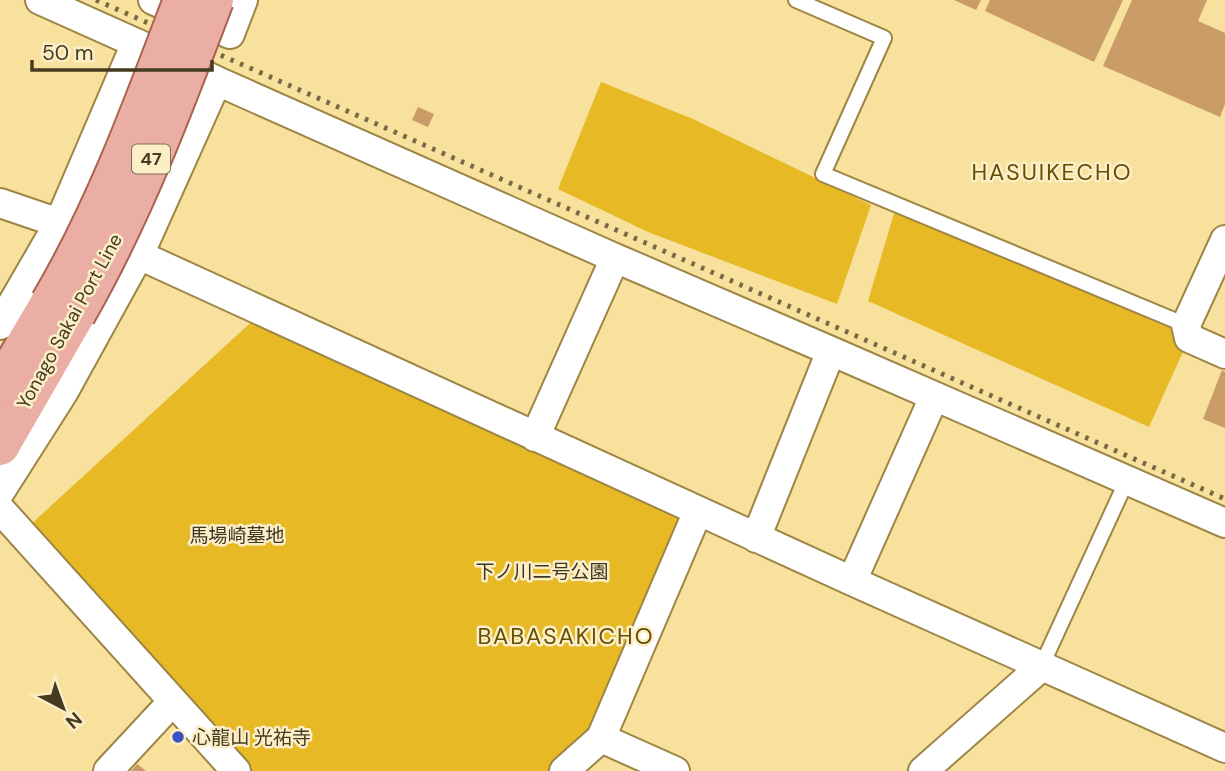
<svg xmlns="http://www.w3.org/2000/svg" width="1225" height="771" viewBox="0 0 1225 771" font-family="'DM Sans','Noto Sans JP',sans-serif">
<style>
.green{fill:#e6b925}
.building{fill:#ca9d68}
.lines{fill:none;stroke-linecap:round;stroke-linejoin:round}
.lane-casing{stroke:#9d8645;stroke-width:18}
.street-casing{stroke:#9d8645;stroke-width:32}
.primary-casing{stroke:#a8634f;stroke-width:42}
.lane{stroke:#fff;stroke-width:14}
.street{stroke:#fff;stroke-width:28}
.primary{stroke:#ebaea4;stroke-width:38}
.rail{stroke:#776943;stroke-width:5;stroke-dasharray:3.5 7;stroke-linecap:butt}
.primary-bridge-casing{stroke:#a8634f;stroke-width:42;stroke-linecap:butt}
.primary-bridge{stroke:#ebaea4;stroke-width:38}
.poi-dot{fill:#3a50c3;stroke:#fceec7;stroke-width:2.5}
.labels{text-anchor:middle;stroke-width:5;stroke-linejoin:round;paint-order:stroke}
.shield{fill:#fceec7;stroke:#7c7152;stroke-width:2}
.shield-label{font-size:18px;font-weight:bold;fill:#453b20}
.street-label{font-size:19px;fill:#453b20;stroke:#fceec7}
.park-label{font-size:19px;fill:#3e3620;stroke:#fceec7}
.poi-label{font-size:19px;fill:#453b20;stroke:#fceec7;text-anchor:start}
.quarter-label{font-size:23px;letter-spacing:2px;fill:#654f03;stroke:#fceec7}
</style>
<rect width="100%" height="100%" fill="#f8e09d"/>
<path class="green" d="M601,82L693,119L871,205L837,304L648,232L558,189Z
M895,210L1178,330L1186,345L1149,427L868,301Z
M258,316L392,379L388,385L688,515L592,732L550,771H252L29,526Z"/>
<path class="building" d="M954,0H981L976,10Z
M990,0H1123L1094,62L985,11Z
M1132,0H1207L1198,21L1225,33V104L1220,117L1103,66Z
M418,107L434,114L428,127L412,120Z
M1222,370L1225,372V428L1203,419Z
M137,764L146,771H131Z"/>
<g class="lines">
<defs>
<path id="lane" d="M796,0L884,38L823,174L1186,325
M1041,667L1127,480"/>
<path id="street" d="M40,0L136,43L59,223L139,255L217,81L136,43
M153,0L230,34L243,0
M217,81L615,258L535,437
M0,203L59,223L0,325
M1225,240L1186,325L1189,338L1225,354
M615,258L831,351L756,538
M831,351L1225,523
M0,492L63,393L139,255L852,581L1225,748
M0,509L236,771
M852,581L934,397
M108,771L173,701
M564,771L601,738
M675,771L601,738L698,511
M923,771L1041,667"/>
<path id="primary" d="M0,388L50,303
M0,446L76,314"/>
</defs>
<use href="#lane" class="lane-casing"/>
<use href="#street" class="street-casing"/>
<use href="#primary" class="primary-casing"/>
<use href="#lane" class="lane"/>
<use href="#street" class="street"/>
<use href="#primary" class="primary"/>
<path class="rail" d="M96,0L1225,499"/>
<defs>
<path id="primary-bridge" d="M50,303C106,208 144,103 183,0
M76,314C133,215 174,106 214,0"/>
</defs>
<use href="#primary-bridge" class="primary-bridge-casing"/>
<use href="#primary-bridge" class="primary-bridge"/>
</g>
<circle class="poi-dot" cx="178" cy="737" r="7"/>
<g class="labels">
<rect class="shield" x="132" y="144.5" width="38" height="29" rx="5"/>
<g class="shield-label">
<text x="151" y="165">47</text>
</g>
<g class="street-label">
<text transform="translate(69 321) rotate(-61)" y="7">Yonago Sakai Port Line</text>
</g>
<g class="park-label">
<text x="237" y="542">馬場崎墓地</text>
<text x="542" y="578">下ノ川二号公園</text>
</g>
<g class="poi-label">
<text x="192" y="744">心龍山 光祐寺</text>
</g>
<g class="quarter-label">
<text x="1052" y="180">HASUIKECHO</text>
<text x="566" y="644">BABASAKICHO</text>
</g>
</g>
<g transform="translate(63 708) rotate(139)" stroke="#fceec7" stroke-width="5" paint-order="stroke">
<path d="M0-5L12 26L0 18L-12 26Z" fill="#453b20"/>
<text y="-10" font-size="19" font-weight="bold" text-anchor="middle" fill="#453b20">N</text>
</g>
<path d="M32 60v10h180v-10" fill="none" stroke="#453b20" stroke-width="3.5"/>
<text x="42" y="60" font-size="21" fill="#453b20" stroke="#fceec7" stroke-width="5" paint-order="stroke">50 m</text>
</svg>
